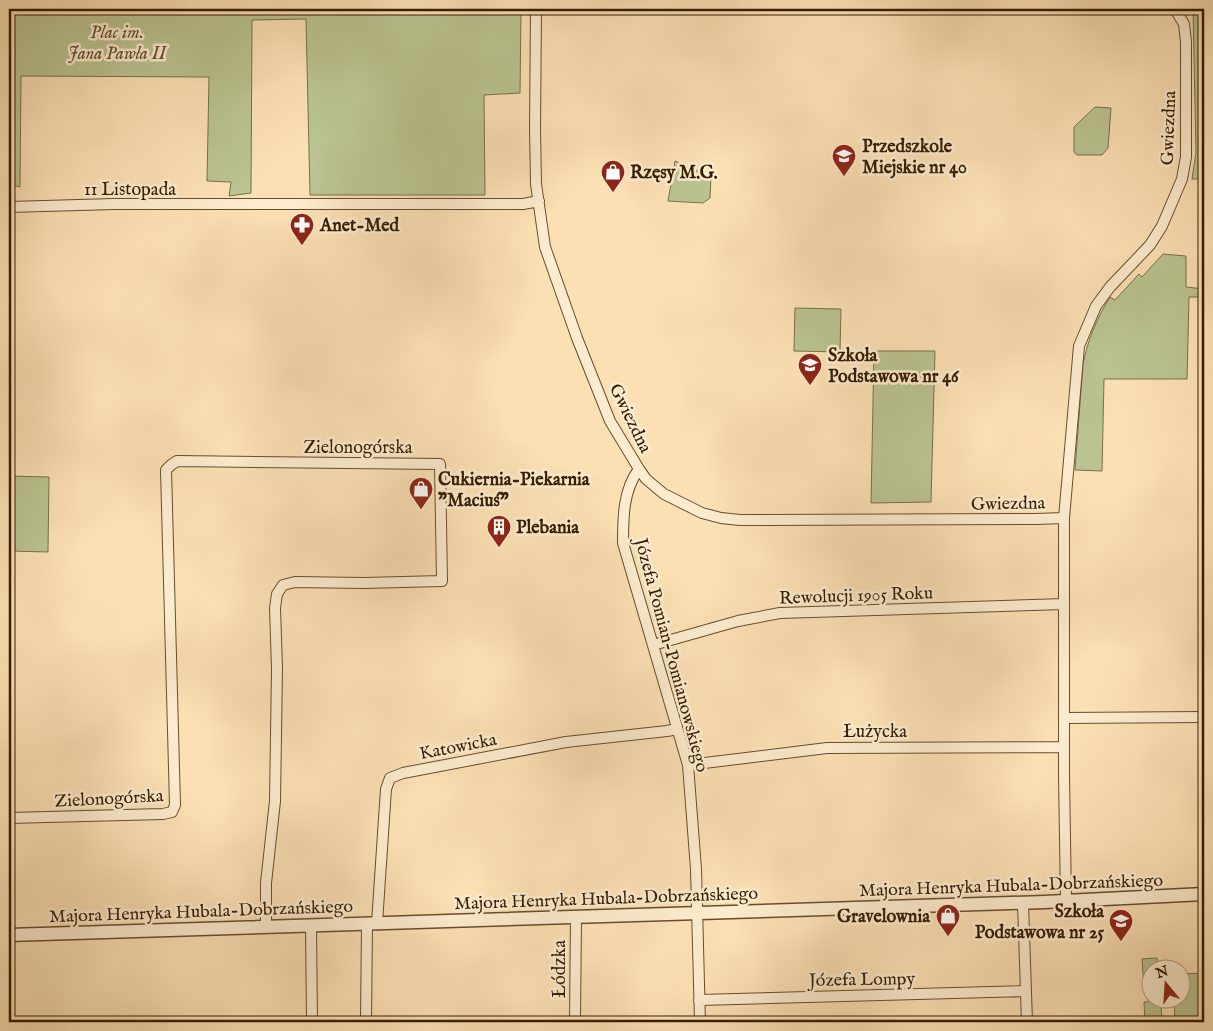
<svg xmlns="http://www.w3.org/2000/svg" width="1213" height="1031" viewBox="0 0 1213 1031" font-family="'IM FELL English',serif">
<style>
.green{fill:#bac391;stroke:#78704a}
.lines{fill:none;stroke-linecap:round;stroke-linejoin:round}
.minor-casing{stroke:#674d2f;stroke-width:12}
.tertiary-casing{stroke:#674d2f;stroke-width:15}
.minor{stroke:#fcebce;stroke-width:10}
.tertiary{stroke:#fcebce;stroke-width:12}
.labels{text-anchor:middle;stroke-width:5;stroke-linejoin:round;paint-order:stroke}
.park-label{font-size:18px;font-style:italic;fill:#5e4e2e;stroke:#fcebce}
.street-label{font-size:18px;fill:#361c03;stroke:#fcebce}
.poi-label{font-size:18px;font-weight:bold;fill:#361c03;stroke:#fcebce;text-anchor:start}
</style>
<rect width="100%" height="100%" fill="#fbe0b4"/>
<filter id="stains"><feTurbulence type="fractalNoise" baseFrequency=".004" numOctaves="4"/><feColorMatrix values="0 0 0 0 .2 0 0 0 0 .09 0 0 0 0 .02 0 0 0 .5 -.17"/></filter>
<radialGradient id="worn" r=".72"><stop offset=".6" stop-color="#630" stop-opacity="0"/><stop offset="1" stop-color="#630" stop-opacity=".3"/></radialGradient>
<path class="green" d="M9,9H521L520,93L484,95L485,195H310L306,19L252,20L251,193L229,196L231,182L207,181L209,77H206L21,76L20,187L9,184Z
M1193,9H1204V179H1192L1196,153Z
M1095,107L1111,108L1108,148L1102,155H1077L1074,152V127Z
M675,161L711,177L710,198L703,203L668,201Z
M1163,254L1186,256V287L1204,289V297H1189L1187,379H1104L1102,471L1075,470L1083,364C1088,339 1097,318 1110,297L1115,300L1139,274L1142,277Z
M795,308L841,309L840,352L794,351Z
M874,351H935L931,502L871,503Z
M10,476L49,477L48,552L10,551L9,567Z
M1157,958V968H1150V987L1144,988L1142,959Z
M1204,973V1022H1175L1174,999L1180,998L1181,974Z
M1161,1001L1162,1022H1145L1144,1002Z"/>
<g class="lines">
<defs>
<path id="minor" d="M536,9L535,129L536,184L545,247L577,338L610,421L639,469L646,479L664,494L702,513L721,518L740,520L1036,519L1064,518
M9,207L114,204H523L539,201
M639,469C623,490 623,518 623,543L688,765L696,869L700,1022
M653,645L738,621L780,613L1064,604
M1064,718L1204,717
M688,765L827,748L1064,747
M9,818L163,814L172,812L175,805L166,470L171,465L177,461L440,464L442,581L363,583L295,582L283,585L277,594L275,608L277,669L275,801L266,883V926
M1066,902L1064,775V518L1079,346L1096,306L1110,287L1150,245L1162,226L1182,179L1186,157V42L1184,24L1175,9
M1023,903L1027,1022
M377,923L386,789L390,778L403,773L566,742L667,731L677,729
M311,925L312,1022
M699,1000L1026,991
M366,1022L367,923
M575,1022L576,916"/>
<path id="tertiary" d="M9,935L1045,902L1204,894"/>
</defs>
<use href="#minor" class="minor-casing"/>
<use href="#tertiary" class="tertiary-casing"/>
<use href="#minor" class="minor"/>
<use href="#tertiary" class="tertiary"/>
</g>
<defs>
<symbol id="school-pin" viewBox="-11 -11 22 30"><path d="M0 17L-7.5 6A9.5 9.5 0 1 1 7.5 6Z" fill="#8f2418" stroke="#fcebce"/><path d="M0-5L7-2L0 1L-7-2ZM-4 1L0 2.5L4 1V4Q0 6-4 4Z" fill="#fff"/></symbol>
<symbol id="shop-pin" viewBox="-11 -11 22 30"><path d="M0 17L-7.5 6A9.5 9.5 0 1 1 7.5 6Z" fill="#8f2418" stroke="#fcebce"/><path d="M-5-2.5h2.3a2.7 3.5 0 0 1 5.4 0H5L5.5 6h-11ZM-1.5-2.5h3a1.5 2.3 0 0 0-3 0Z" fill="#fff"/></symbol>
<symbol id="pharmacy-pin" viewBox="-11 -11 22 30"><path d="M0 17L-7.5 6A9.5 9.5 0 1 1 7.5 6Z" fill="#8f2418" stroke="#fcebce"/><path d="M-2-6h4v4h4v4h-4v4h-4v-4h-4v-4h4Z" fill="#fff"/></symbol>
<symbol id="building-pin" viewBox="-11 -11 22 30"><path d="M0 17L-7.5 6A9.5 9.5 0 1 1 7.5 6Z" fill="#8f2418" stroke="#fcebce"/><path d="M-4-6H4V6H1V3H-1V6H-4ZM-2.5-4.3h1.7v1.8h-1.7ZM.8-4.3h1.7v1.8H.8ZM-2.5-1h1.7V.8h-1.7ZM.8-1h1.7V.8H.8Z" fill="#fff"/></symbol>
</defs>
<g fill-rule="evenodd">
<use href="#school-pin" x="830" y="142" width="28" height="38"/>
<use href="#shop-pin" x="599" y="158" width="28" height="38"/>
<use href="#pharmacy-pin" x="288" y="211" width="28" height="38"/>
<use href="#school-pin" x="796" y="351" width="28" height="38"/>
<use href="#shop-pin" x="407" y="475" width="28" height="38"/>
<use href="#building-pin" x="485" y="513" width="28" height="38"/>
<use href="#shop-pin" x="934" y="902" width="28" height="38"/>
<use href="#school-pin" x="1107" y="907" width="28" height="38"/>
</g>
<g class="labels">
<g class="park-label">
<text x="117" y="38">Plac im.<tspan x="117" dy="21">Jana Pawła II</tspan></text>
</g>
<g class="street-label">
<text transform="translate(1168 128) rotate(-88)" y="6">Gwiezdna</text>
<text x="130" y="195">11 Listopada</text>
<text transform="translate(631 418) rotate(64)" y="6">Gwiezdna</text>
<text x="358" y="453">Zielonogórska</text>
<text transform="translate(1008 503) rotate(-1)" y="6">Gwiezdna</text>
<text transform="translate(856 595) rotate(-2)" y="6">Rewolucji 1905 Roku</text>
<text transform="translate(672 655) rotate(75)" y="6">Józefa Pomian-Pomianowskiego</text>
<text x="875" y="737">Łużycka</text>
<text transform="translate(458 746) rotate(-11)" y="6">Katowicka</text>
<text transform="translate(109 798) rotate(-3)" y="6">Zielonogórska</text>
<text transform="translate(1011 885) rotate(-2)" y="6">Majora Henryka Hubala-Dobrzańskiego</text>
<text transform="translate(606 898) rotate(-2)" y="6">Majora Henryka Hubala-Dobrzańskiego</text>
<text transform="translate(201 911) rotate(-2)" y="6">Majora Henryka Hubala-Dobrzańskiego</text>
<text transform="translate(559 969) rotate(-90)" y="6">Łódzka</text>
<text transform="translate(862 979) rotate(-1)" y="6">Józefa Lompy</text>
</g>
<g class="poi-label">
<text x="862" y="152">Przedszkole<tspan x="862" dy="21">Miejskie nr 40</tspan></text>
<text x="630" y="178">Rzęsy M.G.</text>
<text x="320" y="231">Anet-Med</text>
<text x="828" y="361">Szkoła<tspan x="828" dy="21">Podstawowa nr 46</tspan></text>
<text x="438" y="485">Cukiernia-Piekarnia<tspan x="438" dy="21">"Maciuś"</tspan></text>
<text x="516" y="533">Plebania</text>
<text x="1104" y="917" text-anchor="end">Szkoła<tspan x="1104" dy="21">Podstawowa nr 25</tspan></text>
<text x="930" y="922" text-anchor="end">Gravelownia</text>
</g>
</g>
<rect width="1213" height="1031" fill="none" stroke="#fbe0b4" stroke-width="30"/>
<rect x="10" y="10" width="1193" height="1011" fill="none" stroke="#361c03" stroke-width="2.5"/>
<rect x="15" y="15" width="1183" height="1001" fill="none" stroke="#361c03"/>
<g transform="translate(1166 984) rotate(342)"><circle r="24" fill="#fcebce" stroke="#ad987d"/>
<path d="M0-4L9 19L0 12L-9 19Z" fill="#8f2418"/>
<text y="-8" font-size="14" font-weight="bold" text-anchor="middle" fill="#361c03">N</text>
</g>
<rect width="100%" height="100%" filter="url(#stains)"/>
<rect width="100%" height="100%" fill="url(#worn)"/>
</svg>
